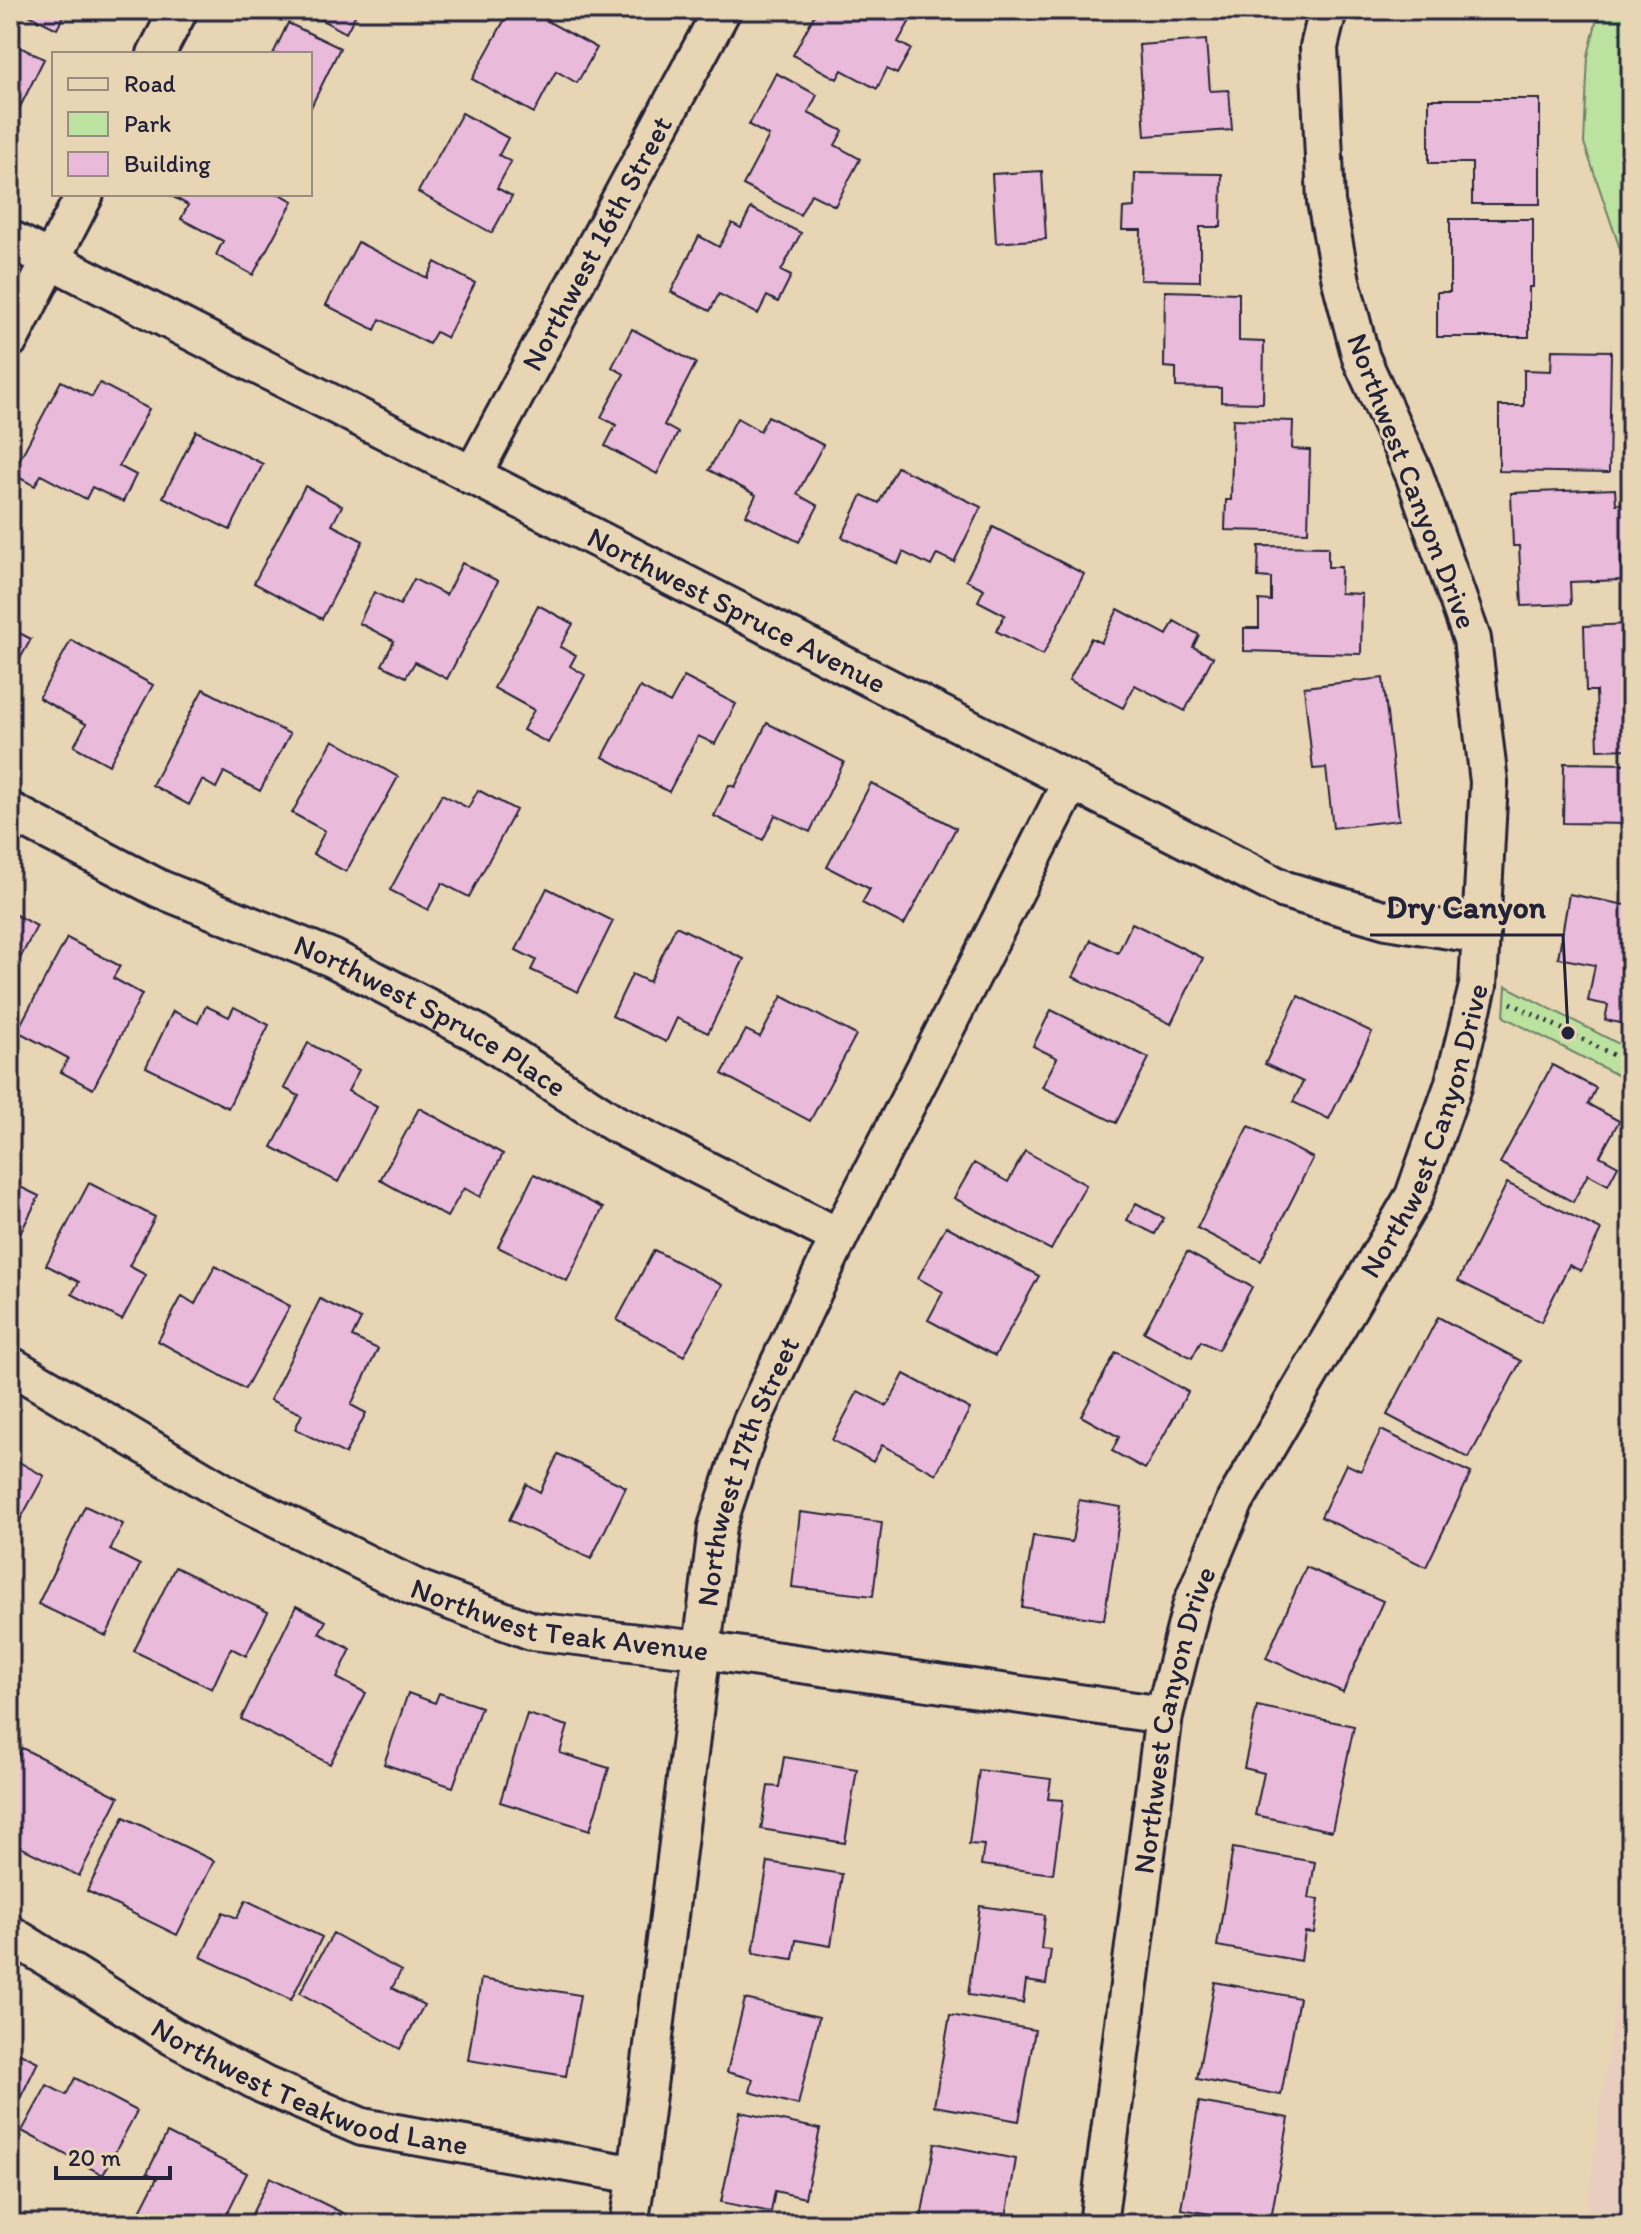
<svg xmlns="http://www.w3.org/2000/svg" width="1641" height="2234" viewBox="0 0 1641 2234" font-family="Itim,sans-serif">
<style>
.built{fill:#e9cdbf}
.green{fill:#bbe29e;stroke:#6e826c;stroke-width:2}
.building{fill:#eabadb;stroke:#22223b;stroke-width:2}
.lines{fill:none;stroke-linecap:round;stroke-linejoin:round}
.minor-casing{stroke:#22223b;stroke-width:42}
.path{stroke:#22223b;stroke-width:5;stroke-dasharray:2 6;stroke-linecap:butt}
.minor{stroke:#e8d5b3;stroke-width:36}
.labels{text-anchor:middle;stroke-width:6;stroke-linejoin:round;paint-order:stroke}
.street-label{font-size:30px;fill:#22223b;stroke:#e8d5b3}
.leader{fill:none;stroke:#22223b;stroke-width:3}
.callout-dot{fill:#22223b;stroke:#e8d5b3;stroke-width:3}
.callout-label{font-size:32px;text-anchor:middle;font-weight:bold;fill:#22223b;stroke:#e8d5b3;stroke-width:6;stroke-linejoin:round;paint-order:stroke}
</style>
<rect width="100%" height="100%" fill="#e8d5b3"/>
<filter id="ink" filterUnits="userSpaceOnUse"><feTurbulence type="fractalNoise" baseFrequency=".0125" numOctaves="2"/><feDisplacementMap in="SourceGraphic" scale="16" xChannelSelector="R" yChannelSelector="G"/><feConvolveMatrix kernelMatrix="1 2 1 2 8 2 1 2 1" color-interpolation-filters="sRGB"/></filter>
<g filter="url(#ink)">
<path class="built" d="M1631,1891V2224H1585Z"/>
<path class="green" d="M1599,10H1631V281L1584,143L1588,56Z
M1506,986L1631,1050V1082L1504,1017Z"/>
<path class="building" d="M19,10H67L57,29Z
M303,10H358L346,33Z
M510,10H527L597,48L577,83L556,71L534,113L472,79Z
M817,10H916L898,42L911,49L897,74L887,69L877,89L842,70L837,79L793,55Z
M1111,10H1220V14L1111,15Z
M288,23L340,48L310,109V54H273Z
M1206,40L1210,91L1229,90L1232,130L1145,136L1139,45Z
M10,42L44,59L15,117L10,114Z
M776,73L817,95L808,113L843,131L835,145L860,159L835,206L811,194L800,215L743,185L769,136L749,125Z
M1429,99H1540V204H1472V163H1429Z
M462,113L508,138L499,155L511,162L497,188L512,196L492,233L418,192Z
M1042,171L1046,239L996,243L992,174Z
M1135,173L1222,174L1221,227H1200V281L1140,280L1141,230H1122L1123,208L1134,207Z
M168,194H280L293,201L253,275L216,255L223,241L181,219L188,205Z
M751,208L801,233L781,271L791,276L778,302L767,296L758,314L719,294L710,311L671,292L699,236L719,247L732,223L741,228Z
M1450,219H1533V287H1529V337H1437V292H1450Z
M358,242L427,278L435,262L475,283L447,338L436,332L429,344L380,319L375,330L326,305Z
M1165,291L1239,293V341L1264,342L1263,403L1221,402V388L1176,387V368L1164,367Z
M632,329L696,363L664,425L678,433L657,474L605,446L616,425L601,417L624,374L612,367Z
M1552,350L1611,351L1609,473L1499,471V406H1524V370L1551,371Z
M61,381L92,397L100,383L149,409L119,466L136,475L123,502L92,487L86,499L41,475L35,486L12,474Z
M768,416L823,445L797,494L818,506L799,542L746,515L756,495L709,470L737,418L760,431Z
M1233,419L1293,421L1292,449L1310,450L1308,532L1225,530L1226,500H1231Z
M196,431L263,464L230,530L163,497Z
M897,467L981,507L954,562L937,554L931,566L903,552L898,564L842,537L862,495L879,503Z
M305,486L342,506L332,525L363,541L322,619L254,583Z
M1615,489L1616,504L1631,503V556L1621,557L1622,580L1570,582L1571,604L1522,606L1519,546H1513L1511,493Z
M993,527L1084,574L1043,655L996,631L1005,615L978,601L984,589L966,580Z
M1259,546L1328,547V567H1341L1340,593L1362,594L1361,654L1244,651V628H1259V600L1271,601V578L1258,577Z
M462,563L498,581L447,679L415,662L406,677L382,665L394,641L359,623L374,592L400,605L414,579L446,595Z
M538,605L573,624L560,647L576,655L570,666L585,675L548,743L523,730L534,710L494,688Z
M1118,609L1167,635L1174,621L1199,635L1193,647L1213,657L1185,711L1135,685L1123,708L1069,680L1091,638L1101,643Z
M1631,624V749L1598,750L1596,691H1586L1584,626Z
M10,628L31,639L10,677Z
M71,640L153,685L109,765L74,746L86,724L39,698Z
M684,677L736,704L715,744L698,736L669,792L603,757L640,687L670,703Z
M1383,678L1399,820L1333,828L1326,768L1313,769L1304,687Z
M203,689L290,734L260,791L224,772L216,788L202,780L189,805L152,785Z
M767,723L844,762L810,832L775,815L763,840L714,816L729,785L735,787Z
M333,740L398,777L346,872L313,854L325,831L292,813Z
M1564,763L1631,764V869V824L1563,823Z
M871,783L956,828L904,925L862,903L870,889L827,867Z
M478,790L516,810L469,897L442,883L428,910L390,890L442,794L468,808Z
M547,888L613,921L578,992L531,970L536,960L516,950Z
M1569,894L1631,906V1025L1605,1020L1608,1005L1588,1001L1595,965L1558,958Z
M10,912L37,926L15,968L10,965Z
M1132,923L1203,958L1171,1024L1073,977L1091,940L1118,953Z
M676,926L744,959L708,1033L677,1018L666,1042L612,1016L632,974L649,982Z
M67,938L120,966L113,978L142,994L93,1089L61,1072L68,1058L17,1031Z
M782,996L856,1035L810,1121L722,1074L746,1030L760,1037Z
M1298,996L1372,1032L1329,1119L1293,1102L1303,1082L1265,1064Z
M206,1006L229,1017L234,1007L269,1025L228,1108L146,1067L173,1011L198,1023Z
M1051,1010L1149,1058L1116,1123L1042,1087L1057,1058L1033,1046Z
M308,1043L359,1070L348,1091L377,1107L338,1182L272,1147L299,1096L284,1088Z
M1552,1065L1596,1088L1588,1104L1619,1121L1600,1156L1618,1166L1608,1185L1588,1174L1573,1202L1500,1163Z
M419,1108L503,1154L480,1197L464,1188L447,1217L380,1180Z
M1249,1126L1313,1158L1261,1261L1197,1228Z
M1025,1151L1086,1185L1051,1250L954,1198L974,1163L1008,1182Z
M534,1174L603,1208L567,1281L498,1247Z
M10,1182L39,1196L10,1254Z
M89,1183L155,1217L129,1266L146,1275L122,1320L72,1294L79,1282L46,1265Z
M1507,1183L1601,1230L1581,1271L1569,1265L1541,1322L1458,1281Z
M1136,1203L1164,1218L1155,1234L1127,1220Z
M946,1226L1039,1276L995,1356L928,1320L943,1292L918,1278Z
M654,1250L722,1285L684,1356L617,1320Z
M1187,1252L1252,1287L1218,1350L1201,1341L1192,1358L1144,1332Z
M215,1266L290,1306L245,1389L158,1341L182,1296L195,1304Z
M320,1299L361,1319L352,1337L378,1349L351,1405L366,1413L345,1454L295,1429L302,1414L270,1400Z
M1438,1317L1521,1361L1469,1458L1387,1415Z
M1116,1352L1188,1392L1145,1469L1112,1451L1119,1437L1081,1416Z
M904,1374L970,1409L936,1474L882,1445L873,1462L832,1440L858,1391L887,1406Z
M1381,1430L1471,1473L1426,1567L1321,1517L1346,1464L1361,1471Z
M558,1454L626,1487L591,1559L509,1520L526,1484L540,1492Z
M10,1457L44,1476L19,1522L10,1517Z
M1079,1500L1121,1507L1104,1620L1022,1607L1033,1536L1072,1542Z
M85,1506L123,1524L110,1550L140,1565L106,1636L38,1604Z
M800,1512L882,1522L873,1596L792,1587Z
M175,1567L268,1612L246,1656L231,1648L212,1689L134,1651Z
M1306,1567L1383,1601L1343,1692L1266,1658Z
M296,1606L326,1621L319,1633L351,1649L337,1678L366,1693L330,1764L241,1719Z
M408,1693L435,1703L439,1693L481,1707L453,1787L384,1764Z
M1257,1706L1354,1726L1332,1831L1255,1815L1264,1773L1244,1768Z
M527,1714L568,1726L560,1753L609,1768L590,1830L500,1802Z
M22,1748L119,1797L79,1876L10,1842V1773Z
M784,1757L857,1769L845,1843L761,1829L768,1786L779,1787Z
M979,1770L1051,1779L1048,1799L1063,1800L1053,1874L981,1865L984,1845L969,1844Z
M124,1817L214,1861L177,1935L87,1891Z
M1233,1848L1315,1862L1309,1898L1319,1899L1314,1933L1305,1932L1301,1961L1217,1946Z
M768,1862L842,1874L831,1946L796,1940L793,1959L753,1953Z
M246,1900L322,1937L291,2000L201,1957L223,1912L237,1918Z
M980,1906L1045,1915L1041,1949L1051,1950L1046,1984L1026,1981L1023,2003L968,1995Z
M333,1933L401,1971L392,1988L424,2005L400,2049L300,1993Z
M481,1979L580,1995L566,2076L468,2060Z
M1215,1982L1299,1998L1281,2095L1197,2079Z
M745,1999L819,2017L798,2105L750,2092L753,2079L727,2072Z
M950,2015L1035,2030L1019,2121L934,2106Z
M10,2048L38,2062L10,2119Z
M75,2078L137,2111L103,2175L22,2131L47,2085L66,2095Z
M1199,2102L1289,2118L1270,2224L1181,2209Z
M740,2112L820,2129L805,2198L775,2191L771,2212L721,2202Z
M167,2133L247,2173L222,2224H162L139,2213L157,2178L147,2173Z
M935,2143L1016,2159L1005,2224H954L921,2218Z
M270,2177L365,2224H247Z"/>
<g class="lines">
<defs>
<g id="minor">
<path d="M156,54L179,10"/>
<path id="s1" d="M10,239L1285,890L1387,920L1481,935"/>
<path d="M10,339L85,194"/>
<path id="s2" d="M472,476L722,10"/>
<path id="s3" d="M10,811L160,889L332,958L475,1032L614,1123L839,1237"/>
<path id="s4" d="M10,1365L232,1497L418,1589L532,1631L701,1650L1164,1715"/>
<path id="s5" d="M10,1934L172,2036L264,2085L362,2127L637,2175"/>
<path id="s6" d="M629,2224L637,2175L717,1527L751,1423L839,1237L1071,782"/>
<path id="s7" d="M1098,2224L1164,1715L1192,1604L1235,1501L1414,1196L1453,1086L1478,986L1489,782L1472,639L1414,474L1361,358L1341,281L1326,202L1319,47L1328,10"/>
</g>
</defs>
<use href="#minor" class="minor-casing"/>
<path class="path" d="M1511,1003L1631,1064"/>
<use href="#minor" class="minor"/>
</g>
</g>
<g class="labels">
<g class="street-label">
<text dy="10" stroke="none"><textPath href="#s2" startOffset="264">Northwest 16th Street</textPath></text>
<text transform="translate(1412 481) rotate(69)" y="10">Northwest Canyon Drive</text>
<text dy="10" stroke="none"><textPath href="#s1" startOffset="816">Northwest Spruce Avenue</textPath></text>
<text dy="10" stroke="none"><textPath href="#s3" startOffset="468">Northwest Spruce Place</textPath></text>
<text dy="10" stroke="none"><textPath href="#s7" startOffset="1158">Northwest Canyon Drive</textPath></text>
<text dy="10" stroke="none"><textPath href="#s6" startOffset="764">Northwest 17th Street</textPath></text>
<text dy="10" stroke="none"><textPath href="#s4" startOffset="612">Northwest Teak Avenue</textPath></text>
<text dy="10" stroke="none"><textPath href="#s7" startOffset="510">Northwest Canyon Drive</textPath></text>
<text dy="10" stroke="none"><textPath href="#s5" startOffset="340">Northwest Teakwood Lane</textPath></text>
</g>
</g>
<path class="leader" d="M1568 1033L1563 935H1370"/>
<circle class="callout-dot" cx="1568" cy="1033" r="8"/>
<g class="callout-label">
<text x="1466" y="918">Dry Canyon</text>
</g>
<rect width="1641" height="2234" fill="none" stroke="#e8d5b3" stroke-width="40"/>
<rect x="20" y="20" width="1601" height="2194" fill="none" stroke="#22223b" stroke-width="3" filter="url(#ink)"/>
<rect x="52" y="52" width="260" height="144" fill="#e8d5b3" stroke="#998d83" stroke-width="2"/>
<rect x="68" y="78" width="40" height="12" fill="#e8d5b3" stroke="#998d83" stroke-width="2"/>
<text x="124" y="92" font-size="24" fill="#22223b">Road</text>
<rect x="68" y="112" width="40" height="24" fill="#bbe29e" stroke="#998d83" stroke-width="2"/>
<text x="124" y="132" font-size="24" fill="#22223b">Park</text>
<rect x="68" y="152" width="40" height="24" fill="#eabadb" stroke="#998d83" stroke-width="2"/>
<text x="124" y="172" font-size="24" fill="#22223b">Building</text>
<path d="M56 2166v12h114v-12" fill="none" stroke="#22223b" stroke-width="4"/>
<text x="68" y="2166" font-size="24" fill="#22223b" stroke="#e8d5b3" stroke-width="6" paint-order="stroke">20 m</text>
</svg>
